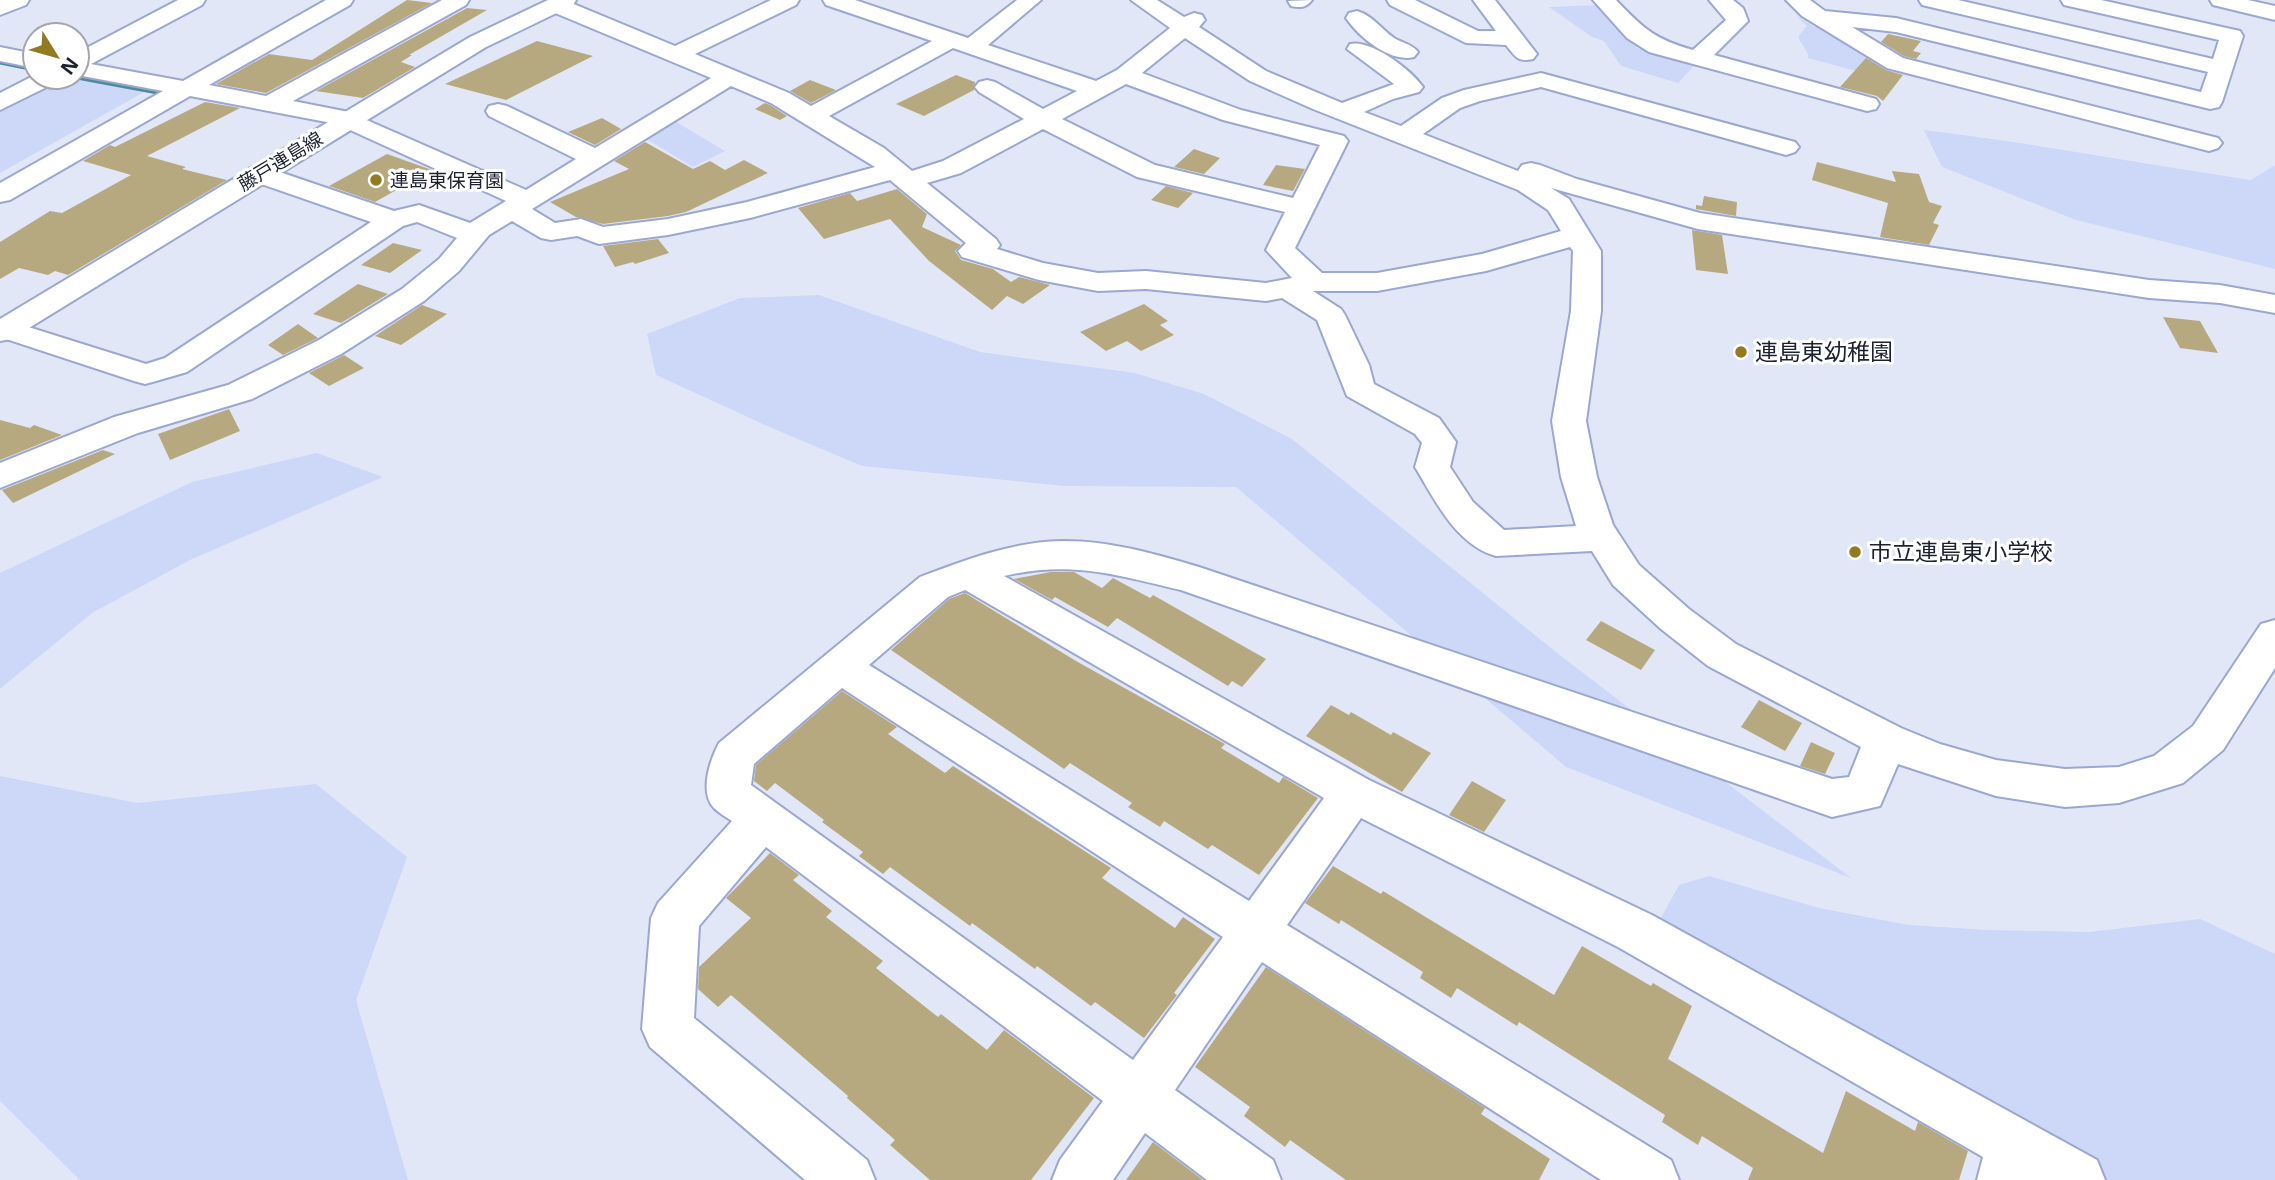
<svg xmlns="http://www.w3.org/2000/svg" width="2275" height="1180" viewBox="0 0 2275 1180" font-family="'Noto Sans','Noto Sans JP',sans-serif">
<style>
.green{fill:#cdd7f8}
.lines{fill:none;stroke-linecap:round;stroke-linejoin:round}
.stream{stroke:#4a8b9c;stroke-width:5}
.building{fill:#b7a97f}
.minor-casing{stroke:#9ba7cf;stroke-width:4}
.major-casing{stroke:#9ba7cf;stroke-width:4}
.minor{fill:#fff;fill-rule:evenodd}
.major{fill:#fff;fill-rule:evenodd}
.poi-dot{fill:#937920;stroke:#fff;stroke-width:2.5}
.labels{text-anchor:middle;stroke-width:6;stroke-linejoin:round;paint-order:stroke}
.far-street-label{font-size:19px;fill:#1c2030;stroke:#fff}
.far-poi-label{font-size:19px;fill:#1c2030;stroke:#fff;text-anchor:start}
.poi-label{font-size:23px;fill:#1c2030;stroke:#fff;text-anchor:start}
</style>
<rect width="100%" height="100%" fill="#e2e7f8"/>
<path class="green" d="M1598,5L1637,48L1696,64L1678,83L1621,66L1604,41L1592,37L1549,7Z
M1796,16L1815,27L1822,25L1886,65L1878,77L1808,58V54L1798,37L1807,26Z
M61,77L146,91L0,173V110Z
M668,117L725,151L693,167L640,135Z
M1924,130C2034,143 2142,164 2251,180L2275,165V269L2076,220L1942,167Z
M819,295L980,352L1135,373L1204,394L1292,439L1561,656L1851,878L1566,767L1236,487L1065,486L862,466L767,426L656,375L647,334L740,298Z
M317,453L383,477L192,559L92,613L0,689V573L192,482Z
M0,776L138,803L316,784L407,857L356,1000L408,1180H80L0,1101Z
M1709,876L1819,908L1909,925L1989,930L2089,932L2200,919L2275,954V1180H2107L1655,929L1679,885Z"/>
<g class="lines">
<path class="stream" d="M0,62L35,69
M77,77L163,93"/>
</g>
<path class="building" d="M407,0L432,3L266,93L216,84L269,54L312,60Z
M467,8L487,10L409,55H412L401,62L415,67L363,98L316,91Z
M1888,34L1921,41L1913,51L1921,53L1916,59L1904,56L1881,42Z
M537,41L593,56L506,100L445,84Z
M1866,58L1886,70L1903,75L1883,101L1877,96L1840,87Z
M956,75L975,82L974,90L924,116L896,104Z
M810,80L836,90L811,103L790,91Z
M205,102L240,108L147,156L186,167L182,169L227,180L68,275L55,271L48,275L19,268L0,279V242L50,211L62,213L131,175L83,161L110,145L115,147Z
M765,103L770,105L787,116L780,120L755,109Z
M602,118L621,129L595,145L568,132Z
M645,142L693,169L710,161L725,170L744,160L768,173L686,212L668,216L603,224L576,217L550,202L629,169L614,161Z
M1194,149L1220,158L1204,174L1174,167Z
M387,154L432,170L375,202L329,186Z
M1817,162L1896,182L1892,171L1919,174L1929,202L1942,206L1933,223L1939,225L1929,245L1880,237L1888,203L1812,180Z
M1276,165L1305,169L1293,191L1263,185Z
M1166,186L1193,193L1178,208L1151,200Z
M897,189L927,214L922,227L961,245L955,251L961,260L993,269L1011,282L1019,277L1050,285L1023,304L1007,296L992,310L929,261L890,219L824,239L798,208L850,193L857,201Z
M1704,196L1737,202L1736,216L1696,209V205L1702,206Z
M1692,230L1722,235L1728,274L1696,270Z
M658,239L669,253L635,264L633,262L615,267L603,246Z
M393,243L422,250L390,273L361,265Z
M358,284L388,294L341,323L313,314Z
M1144,304L1168,321L1160,325L1174,335L1141,351L1127,341L1106,351L1080,332Z
M422,305L447,314L401,345L375,336Z
M2163,317L2200,321L2218,353L2180,348Z
M298,324L318,338L283,355L268,345Z
M344,355L364,368L329,386L309,373Z
M229,409L240,431L170,460L158,434Z
M0,420L30,428L34,425L62,435L0,460Z
M103,450L115,454L13,503L2,490Z
M1051,572H1074L1102,588L1113,578L1150,598L1153,595L1266,659L1242,687L1232,681L1228,686L1117,618L1108,627L1055,597L1052,600L1014,579Z
M965,593L1076,661L1225,744L1221,748L1279,783L1283,777L1318,798L1259,875L1212,845L1208,849L1164,821L1160,827L1128,807L1132,803L1070,763L1064,769L891,650L949,599Z
M1601,621L1655,650L1641,670L1586,640Z
M842,691L897,727L888,734L945,773L953,766L1111,868L1102,878L1175,928L1183,917L1215,939L1174,993L1177,995L1144,1038L1095,1002L1091,1006L1037,966L1035,969L972,923L970,926L890,867L883,874L859,856L863,852L822,822L824,820L775,783L767,791L754,781L756,765Z
M1759,700L1802,723L1785,751L1741,727Z
M1331,705L1349,715L1351,712L1391,735L1393,732L1431,753L1402,792L1306,736Z
M1811,742L1835,753L1825,774L1800,766Z
M1472,781L1506,800L1484,832L1449,815Z
M770,853L799,875L793,880L832,911L826,917L883,961L876,968L938,1017L941,1014L987,1050L1004,1030L1094,1098L1031,1180H930L890,1145L895,1140L847,1098L848,1096L731,995L718,1007L698,989L699,967L751,918L726,898Z
M1333,866L1381,894L1383,891L1554,995L1582,946L1651,986L1653,983L1692,1006L1668,1059L1823,1153L1846,1091L1915,1131L1918,1122L1968,1151L1959,1180H1748L1753,1168L1702,1136L1698,1145L1662,1122L1665,1115L1519,1022L1517,1026L1457,988L1451,998L1420,978L1423,972L1341,920L1339,924L1305,903Z
M1266,967L1485,1108L1481,1114L1550,1159L1539,1180H1346L1290,1140L1285,1147L1244,1116L1250,1107L1195,1067Z
M1153,1142L1203,1180H1126Z"/>
<g class="lines">
<defs>
<path id="minor" d="M0,0H29L26,5L0,15Z
M178,0H205L202,5L91,64L183,81L326,0H353L350,5L209,85L266,96L442,0H469L466,5L293,101L359,114L362,118L526,190L576,159L489,116L486,111L489,106L498,104L507,106L595,148L711,78L548,10L545,5L548,0H564L675,46L771,0H799L796,5L695,54L789,93L811,106L932,41L826,5L823,0H855L968,38L1017,0H1041L988,45L1096,81L1117,70L1170,28L1131,0H1157L1184,17L1194,13L1202,15L1205,20L1199,27L1266,71L1342,103L1394,84L1347,49L1350,44C1371,39 1411,70 1423,87L1419,92L1393,99L1364,112L1401,126L1442,98L1464,90L1541,73L1795,142L1799,147L1795,152L1786,155L1541,87L1480,101L1460,108L1423,134L1518,171L1522,165L1531,163L1540,165L1577,179L1700,213L2149,280L2220,285L2275,295V313L2220,303L2149,298L1698,229L1551,188L1569,199L1601,251V311L1586,421L1597,477L1613,525L1639,565L1689,609L1736,644L1901,728L1940,744L1996,760L2065,769L2119,767L2154,756L2193,726L2261,624L2275,620V668L2223,750L2183,783L2119,803L2065,807L1996,796L1898,764L1880,806L1832,817L1181,590C1117,575 1070,560 1004,576L1369,780L1652,915L2097,1160L2105,1180H1977L1983,1157L1618,947L1361,818L1287,925L1671,1160L1679,1180H1601L1262,962L1175,1090L1273,1160L1281,1180H1207L1145,1133L1113,1180H1052L1060,1160L1103,1101L766,847L699,926L694,1018L867,1160L875,1180H805L650,1047L642,1029L651,918L658,903L732,821C726,817 719,813 714,808C699,792 710,760 719,743L920,577C965,560 1012,542 1061,541C1107,540 1156,554 1199,567L1832,779L1849,777L1861,747L1708,666L1661,629L1613,585L1592,551L1496,556C1456,545 1435,500 1415,467L1422,443L1415,434L1347,396L1317,320L1282,298L1266,301L1146,289L1098,291L1039,280L962,257L958,251L966,243L890,180L750,218L668,235L599,244L577,236L551,240L541,238L512,221L489,235L459,271L424,301L341,354L252,399L138,433L0,488V463L114,417L228,385L319,340L402,289L439,259L457,238L417,222L403,226L187,372L156,381L145,384L134,381L0,337V321L6,320L146,364L165,358L371,222L250,180L246,174L250,168L259,166L268,168L394,211L419,205L470,223L506,201L337,124L190,96L10,200L0,202V183L163,91L77,75V53ZM1185,38L1250,81L1313,109L1518,190L1548,210L1561,231L1482,254L1377,273H1322L1295,248L1348,141L1344,136L1241,110L1142,73ZM953,48L1077,91L1043,109L995,82L987,80L979,82L975,87L979,92L1024,119L943,161L912,171L884,148L829,116ZM1126,84L1223,120L1320,145L1293,198L1155,165L1062,119ZM731,86L771,103L875,167L747,202L668,219L603,227L581,219L555,223L532,209ZM1043,129L1137,177L1285,212L1266,250L1292,278L1266,283L1146,271L1098,273L1043,263L997,249L1000,245L996,239L927,183L961,173ZM1570,247L1573,251L1571,311L1552,421L1561,477L1576,526L1504,530L1473,502L1450,467L1456,442L1439,418L1374,384L1369,365L1345,315L1341,309L1313,291H1377L1486,271ZM965,590L1324,798L1249,901L869,665L948,597ZM842,688L1223,937L1133,1060L751,785L754,764Z
M1312,0C1306,8 1300,8 1291,6L1288,1Z
M1387,0H1415L1478,31H1496L1473,0H1495L1537,54L1533,59C1518,63 1515,56 1506,45L1466,43L1390,5Z
M1593,0H1616C1644,29 1654,39 1693,50L1726,20L1709,0H1733L1743,8L1748,21L1714,55L1876,99L1879,104L1876,109L1867,111L1649,52L1627,38Z
M1786,0H1810L1825,11L1896,18L2201,92L2208,72L1922,5L1919,0H1958L2213,59L2219,40L2064,5L2061,0H2101L2240,31L2243,36L2222,102L2219,107L2210,109L1896,32L1852,27L1903,58L2218,138L2222,143L2218,148L2209,151L1887,68L1802,16Z
M2210,0H2248L2275,6V20L2213,5Z
M1357,11C1372,15 1381,29 1394,38C1402,43 1412,44 1418,52L1414,57C1390,63 1359,37 1346,18L1349,13Z
M0,47L35,54V68L0,61Z
M35,75L61,77L57,82L0,110V93Z"/>
<path id="major" d="M548,0H576L573,5L486,47L11,339L0,341V319L470,37Z"/>
</defs>
<use href="#minor" class="minor-casing"/>
<use href="#major" class="major-casing"/>
<use href="#minor" class="minor"/>
<use href="#major" class="major"/>
</g>
<g class="poi-dot">
<circle cx="376" cy="180" r="7"/>
<circle cx="1741" cy="352" r="7"/>
<circle cx="1855" cy="552" r="7"/>
</g>
<g class="labels">
<g class="far-street-label">
<text transform="translate(280 161) rotate(-31)" y="7">藤戸連島線</text>
</g>
<g class="far-poi-label">
<text x="390" y="187">連島東保育園</text>
</g>
<g class="poi-label">
<text x="1755" y="360">連島東幼稚園</text>
<text x="1869" y="560">市立連島東小学校</text>
</g>
</g>
<g transform="translate(56 56) rotate(127)"><circle r="33" fill="#ffffff" stroke="#a4a6ac" stroke-width="2"/>
<path d="M0-5L12 26L0 18L-12 26Z" fill="#937920"/>
<text y="-10" font-size="19" font-weight="bold" text-anchor="middle" fill="#1c2030">N</text>
</g>
</svg>
